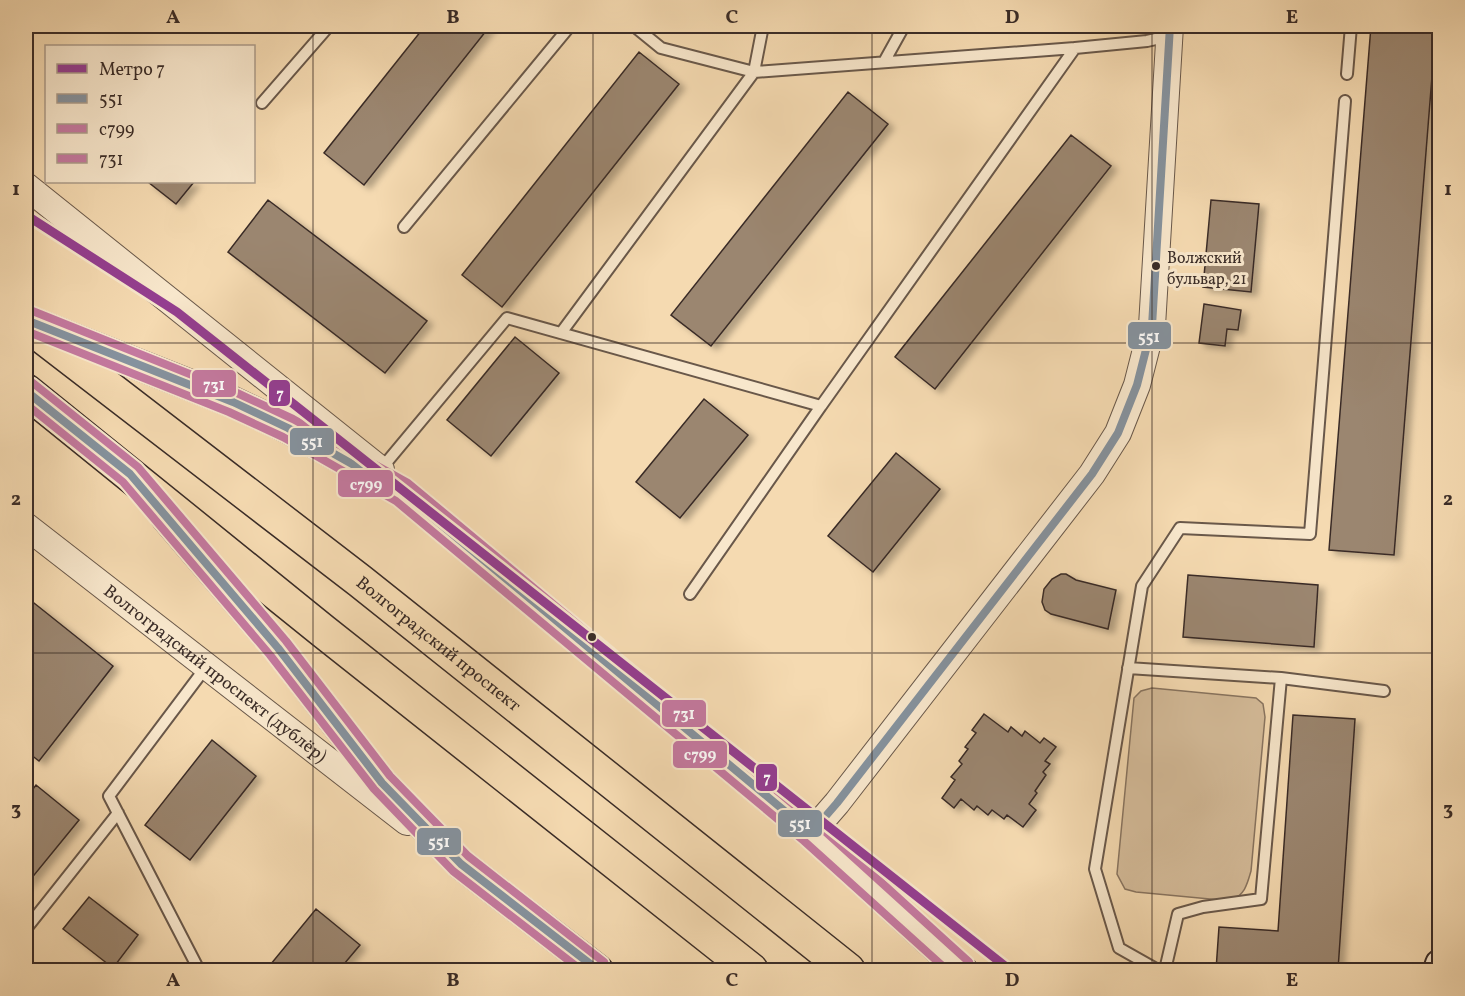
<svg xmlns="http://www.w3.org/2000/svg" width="1465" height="996" viewBox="0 0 1465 996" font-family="Vollkorn,serif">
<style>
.green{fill:#d5bc9a;stroke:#887460;stroke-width:1.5}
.building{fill:#9b866f;stroke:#3a2c27;stroke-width:1.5;filter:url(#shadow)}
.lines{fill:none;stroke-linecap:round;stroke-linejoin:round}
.service-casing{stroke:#69584a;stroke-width:14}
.tertiary-casing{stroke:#69584a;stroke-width:28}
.secondary-casing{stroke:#3a2c27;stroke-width:32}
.primary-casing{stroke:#3a2c27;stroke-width:36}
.service{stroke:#f8e7cc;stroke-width:10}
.tertiary{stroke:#f8e7cc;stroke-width:26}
.secondary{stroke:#f8e7cc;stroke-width:28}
.primary{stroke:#f5dab1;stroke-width:33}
.bus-1-casing{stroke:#f8e7cc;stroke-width:12}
.bus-2-casing{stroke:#f8e7cc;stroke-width:12}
.bus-3-casing{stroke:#f8e7cc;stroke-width:12}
.bus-1{stroke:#85929e;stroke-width:8}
.bus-2{stroke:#c4799f;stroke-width:8}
.bus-3{stroke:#c4799f;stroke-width:8}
.metro-1-casing{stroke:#f8e7cc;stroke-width:14}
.metro-1{stroke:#943e90;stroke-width:9}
.grid{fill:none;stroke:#3a2c27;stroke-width:1.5;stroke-opacity:0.55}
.bus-dot{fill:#3a2c27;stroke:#f8e7cc;stroke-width:2}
.labels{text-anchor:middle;stroke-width:6;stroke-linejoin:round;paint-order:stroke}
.bus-label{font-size:16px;fill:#3a2c27;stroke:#f8e7cc;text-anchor:start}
.street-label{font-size:18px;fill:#3a2c27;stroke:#f8e7cc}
.line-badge{stroke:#f8e7cc;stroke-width:2}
.badge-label{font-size:16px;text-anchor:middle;font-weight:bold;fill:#fff}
.neatline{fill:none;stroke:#3a2c27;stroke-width:2}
.grid-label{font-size:20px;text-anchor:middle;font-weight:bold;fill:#3a2c27}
</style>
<defs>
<filter id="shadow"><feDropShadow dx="6" dy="4" stdDeviation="3" flood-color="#0004"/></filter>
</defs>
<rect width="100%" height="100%" fill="#f5dab1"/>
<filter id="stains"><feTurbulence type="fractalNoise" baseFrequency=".00333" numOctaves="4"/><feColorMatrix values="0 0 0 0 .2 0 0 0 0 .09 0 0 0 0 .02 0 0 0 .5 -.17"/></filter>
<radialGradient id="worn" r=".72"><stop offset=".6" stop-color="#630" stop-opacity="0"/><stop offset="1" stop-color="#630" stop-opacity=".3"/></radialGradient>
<path class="green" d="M1152,688L1256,698L1263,704L1265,717L1251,871C1247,885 1245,894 1231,901L1136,892L1125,889L1117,874L1134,698L1141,691Z"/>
<path class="building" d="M425,26H490L364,185L324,153Z
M1371,26H1436L1394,555L1329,550Z
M639,52L679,84L502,307L462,275Z
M848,92L888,124L711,346L671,315Z
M1071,135L1111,166L935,389L895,357Z
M148,182H194L176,204Z
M268,200L427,321L385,373L228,252Z
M1211,200L1259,204L1251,292L1203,287Z
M1204,304L1241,310L1238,330L1227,329L1225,346L1199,343Z
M515,337L559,373L491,456L447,420Z
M704,399L748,435L680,518L636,482Z
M896,453L940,489L873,572L828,536Z
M1061,574H1066L1076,580L1116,590L1108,629L1051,614L1045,610L1042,602L1044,589L1052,579Z
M1188,575L1318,585L1314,647L1183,637Z
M34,603L113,666L39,761L26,751V614Z
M984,714L1008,732L1011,727L1022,736L1025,731L1040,743L1044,738L1056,747L1045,761L1050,764L1043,772L1046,775L1035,791L1037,793L1029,804L1036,810L1023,827L1007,815L1004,819L992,810L988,815L977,806L974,810L961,799L954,808L942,798L955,780L951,777L962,764L959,761L968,749L965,747L976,733L972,730Z
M1293,715L1355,719L1338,970H1216L1219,927L1278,931Z
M212,740L256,776L190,860L145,825Z
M36,785L79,820L26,885V798Z
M89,897L138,935L113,968L63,929Z
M316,909L360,945L339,970H266Z"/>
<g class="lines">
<defs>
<path id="service" d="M634,26L661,48L754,72L1075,48L1147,41L1169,36
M884,62L904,26
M1347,74L1351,26
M262,103L329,26
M404,227L570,26
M561,333L754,72L763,26
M381,469L507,318L821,406L1075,48
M690,594L821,406
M1128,668L1281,678L1384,691
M26,929L118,813
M199,970L109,796L206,667
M1158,970L1119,948L1095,869L1142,586L1180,528L1310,534L1345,101
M1165,970L1178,914L1203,907L1261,899L1281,678"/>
<g id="tertiary">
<path d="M26,186L381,470"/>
<path id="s1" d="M26,526L407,822"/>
<path d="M811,833L837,803L1092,474L1118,433L1137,385L1152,326L1170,26"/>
</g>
<path id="secondary" d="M36,324L233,402L288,428L402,492L811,833L962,970
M166,517L278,648L382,783L461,864L598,970
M1438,970L1440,964"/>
<g id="primary">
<path id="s2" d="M26,324L360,581L848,970"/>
<path d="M26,391L323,631L751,970"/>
</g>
</defs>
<use href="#service" class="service-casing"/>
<use href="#tertiary" class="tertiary-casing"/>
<use href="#secondary" class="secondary-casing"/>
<use href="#primary" class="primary-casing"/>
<use href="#service" class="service"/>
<use href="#tertiary" class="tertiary"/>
<use href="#secondary" class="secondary"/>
<use href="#primary" class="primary"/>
<defs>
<path id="bus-1" d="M26,320L233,402L288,428L402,492L811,833L837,803L1092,474L1118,433L1137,385L1152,326L1170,26
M26,391L130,474L278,648L382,783L461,864L598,970"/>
<path id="bus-2" d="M26,331L229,412L283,437L396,501L804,841L947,970
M26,404L123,482L270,655L374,789L453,871L581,970"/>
<path id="bus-3" d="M30,310L237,393L293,419L408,483L818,825L969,962
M33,383L138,467L286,641L390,776L468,856L604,962"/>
</defs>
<use href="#bus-1" class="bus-1-casing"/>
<use href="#bus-2" class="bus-2-casing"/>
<use href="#bus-3" class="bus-3-casing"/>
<use href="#bus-1" class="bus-1"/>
<use href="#bus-2" class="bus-2"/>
<use href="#bus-3" class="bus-3"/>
<defs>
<path id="metro-1" d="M26,215L177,312L1010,970"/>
</defs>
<use href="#metro-1" class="metro-1-casing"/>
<use href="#metro-1" class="metro-1"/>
</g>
<path class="grid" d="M313,26V970M593,26V970M872,26V970M1152,26V970M26,343H1440M26,653H1440"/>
<g class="bus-dot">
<circle cx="1156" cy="266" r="5"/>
<circle cx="592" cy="637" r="5"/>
</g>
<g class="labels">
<g class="bus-label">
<text x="1167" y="263">Волжский<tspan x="1167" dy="21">бульвар, 21</tspan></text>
</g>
<g class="street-label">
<text dy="6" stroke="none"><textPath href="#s2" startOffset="522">Волгоградский проспект</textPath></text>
<text dy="6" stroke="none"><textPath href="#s1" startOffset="240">Волгоградский проспект (дублёр)</textPath></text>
</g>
</g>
<g class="line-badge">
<rect x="1127" y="321" width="45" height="29" rx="6" fill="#85929e"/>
<rect x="191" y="369" width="46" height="29" rx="6" fill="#c4799f"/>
<rect x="268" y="379" width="23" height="28" rx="6" fill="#943e90"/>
<rect x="289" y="427" width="46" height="29" rx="6" fill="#85929e"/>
<rect x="337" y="469" width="57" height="29" rx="6" fill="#c4799f"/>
<rect x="661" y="699" width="46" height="29" rx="6" fill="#c4799f"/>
<rect x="672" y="740" width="56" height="29" rx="6" fill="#c4799f"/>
<rect x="755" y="763" width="23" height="29" rx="6" fill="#943e90"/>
<rect x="777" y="809" width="46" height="29" rx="6" fill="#85929e"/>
<rect x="416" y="827" width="46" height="29" rx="6" fill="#85929e"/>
</g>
<g class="badge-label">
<text x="1149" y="342">551</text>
<text x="214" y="390">731</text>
<text x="280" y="399">7</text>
<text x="312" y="447">551</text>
<text x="366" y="490">с799</text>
<text x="684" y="719">731</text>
<text x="700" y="760">с799</text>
<text x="767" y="783">7</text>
<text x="800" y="829">551</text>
<text x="439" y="847">551</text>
</g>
<rect width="1465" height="996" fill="none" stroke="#f5dab1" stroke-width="66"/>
<rect x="45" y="45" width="210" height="138" fill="#f8e7cc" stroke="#ac9c8a" stroke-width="1.5"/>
<rect x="57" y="64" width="30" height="9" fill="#943e90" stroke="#ac9c8a" stroke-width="1.5"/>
<text x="99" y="75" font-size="18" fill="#3a2c27">Метро 7</text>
<rect x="57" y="94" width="30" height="9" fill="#85929e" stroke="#ac9c8a" stroke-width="1.5"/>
<text x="99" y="105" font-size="18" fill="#3a2c27">551</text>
<rect x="57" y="124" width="30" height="9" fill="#c4799f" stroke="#ac9c8a" stroke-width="1.5"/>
<text x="99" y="135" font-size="18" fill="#3a2c27">с799</text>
<rect x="57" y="154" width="30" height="9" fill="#c4799f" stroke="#ac9c8a" stroke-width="1.5"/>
<text x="99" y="165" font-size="18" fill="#3a2c27">731</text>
<rect x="33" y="33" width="1399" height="930" class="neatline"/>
<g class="grid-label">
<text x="173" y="23">A</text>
<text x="453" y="23">B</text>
<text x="732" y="23">C</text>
<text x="1012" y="23">D</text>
<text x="1292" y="23">E</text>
<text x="16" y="195">1</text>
<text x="1448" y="195">1</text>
<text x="16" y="505">2</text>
<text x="1448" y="505">2</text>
<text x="16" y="815">3</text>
<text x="1448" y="815">3</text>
<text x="173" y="986">A</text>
<text x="453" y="986">B</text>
<text x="732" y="986">C</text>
<text x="1012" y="986">D</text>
<text x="1292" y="986">E</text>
</g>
<rect width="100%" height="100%" filter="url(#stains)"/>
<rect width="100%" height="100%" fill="url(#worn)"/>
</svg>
